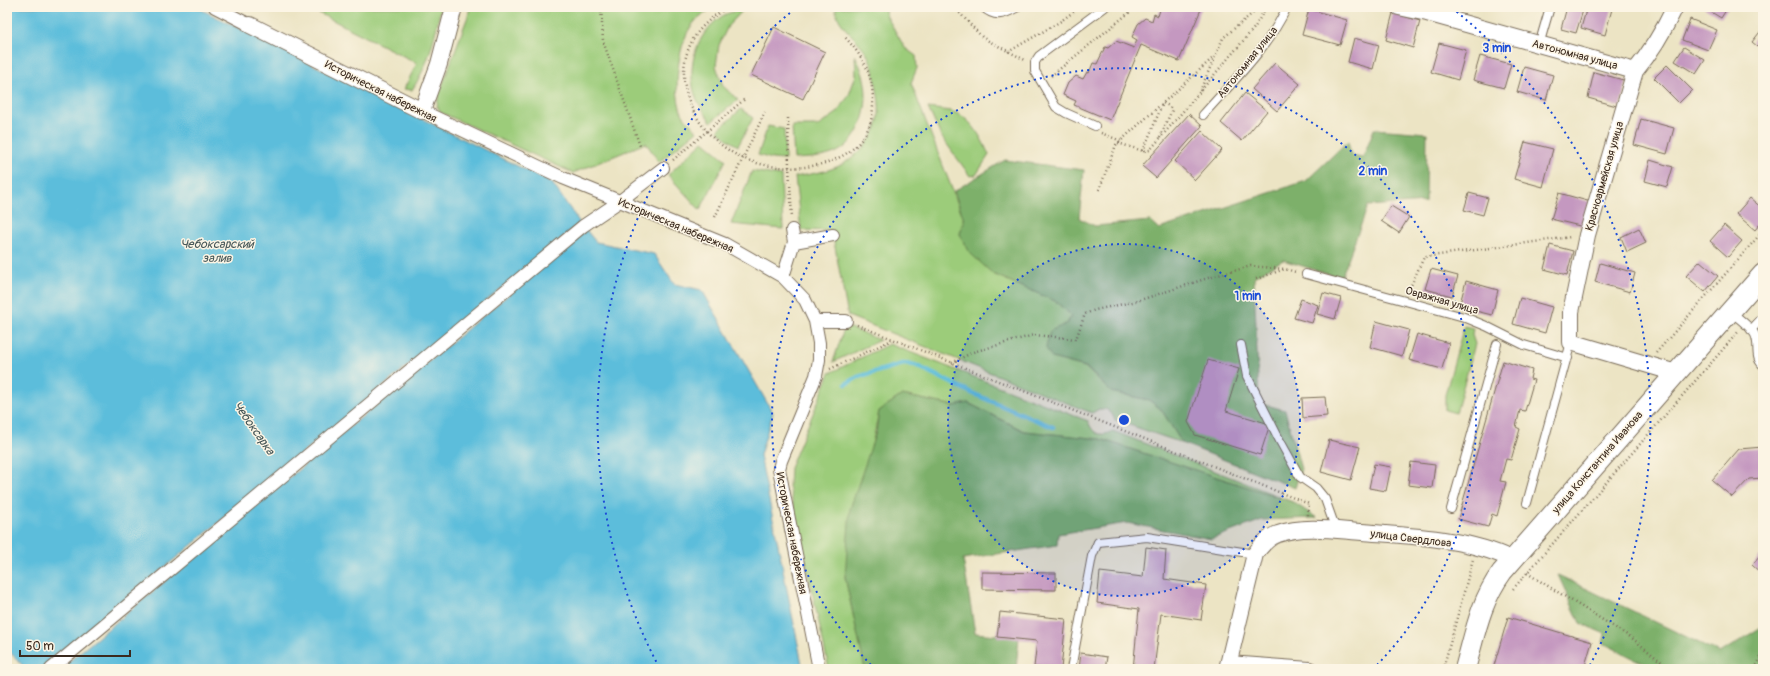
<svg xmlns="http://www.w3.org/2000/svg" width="1770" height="676" viewBox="0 0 1770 676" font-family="Pangolin,sans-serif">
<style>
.green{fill:#9ccc7a;stroke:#6c7b4c}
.forest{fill:#7db06a;stroke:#5c6d44}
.water{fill:#5cbddb;stroke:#4c747c}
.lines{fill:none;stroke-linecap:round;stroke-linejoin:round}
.stream{stroke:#5cbddb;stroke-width:4.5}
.building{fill:#c498c0}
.service-casing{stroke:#796b58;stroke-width:10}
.pedestrian-casing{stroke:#796b58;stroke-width:14}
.minor-casing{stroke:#796b58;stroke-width:18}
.tertiary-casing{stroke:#796b58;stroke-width:22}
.path{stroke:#796b58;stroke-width:2.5;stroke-dasharray:1 3;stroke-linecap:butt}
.service{stroke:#fff;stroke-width:8}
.pedestrian{stroke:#fff;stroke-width:12}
.minor{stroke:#fff;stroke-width:16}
.tertiary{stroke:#fff;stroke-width:20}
.ring{fill:none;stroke:#1d4ed8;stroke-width:2;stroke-dasharray:2 4}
.labels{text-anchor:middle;stroke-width:3;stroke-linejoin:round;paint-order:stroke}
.street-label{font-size:11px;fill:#3b2a1e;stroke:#fcf5e5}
.water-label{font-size:12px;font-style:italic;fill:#455657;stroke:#fcf5e5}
.centre{fill:#1d4ed8;stroke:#fcf5e5;stroke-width:2}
.ring-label{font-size:12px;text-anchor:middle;font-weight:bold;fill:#1d4ed8;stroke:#fcf5e5;stroke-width:3;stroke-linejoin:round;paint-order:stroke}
</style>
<rect width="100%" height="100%" fill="#fcf5e5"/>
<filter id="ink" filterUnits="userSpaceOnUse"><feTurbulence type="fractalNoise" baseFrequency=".025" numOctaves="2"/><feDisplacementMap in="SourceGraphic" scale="8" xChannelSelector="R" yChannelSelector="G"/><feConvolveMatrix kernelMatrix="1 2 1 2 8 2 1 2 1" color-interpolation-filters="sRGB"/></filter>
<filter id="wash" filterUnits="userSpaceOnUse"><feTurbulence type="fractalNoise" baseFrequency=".012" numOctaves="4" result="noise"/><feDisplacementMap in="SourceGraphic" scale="16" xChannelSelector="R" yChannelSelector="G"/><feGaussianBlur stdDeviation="0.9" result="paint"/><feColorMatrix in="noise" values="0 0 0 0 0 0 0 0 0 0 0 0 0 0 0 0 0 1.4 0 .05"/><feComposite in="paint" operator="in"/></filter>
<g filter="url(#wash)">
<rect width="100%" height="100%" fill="#ece4c4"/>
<path class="green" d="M307,7H441C434,39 430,62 412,90L404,89L417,63Z
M470,7H716C705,12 697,17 690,28C678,46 672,95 683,115C687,121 693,126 697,131L659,162L646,143L573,173L440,112L437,106L439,94L468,16Z
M836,7H884L887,17L905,48L916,56L917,68L911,83L964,220L960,234L993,274L1055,301L1071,315L1052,358L1085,367L1111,392L1149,400L1161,409L1182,443L1115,420L1112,414L1106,409H1099L1092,413L848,316L832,231L801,230L795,177C810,174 826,172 839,166C858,156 878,136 879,114C880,106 878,97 877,90C875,78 873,65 867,54C860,40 834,24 836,7Z
M744,9L728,26L719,45L716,66L723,86L738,100L711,122C704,112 695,100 693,87C688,59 700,28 726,14C731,12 738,11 744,9Z
M855,55C858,61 861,68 863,75C871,101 863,139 837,152C824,158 809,158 794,159L792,126H818L837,113L849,95L856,75Z
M928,108C935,109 943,110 950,111C971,116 981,137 989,155L976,175L970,176L941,136Z
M741,109L753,118L738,146L727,139L718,130Z
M768,126L784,129L785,160L772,159L758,155Z
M703,141L726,160L700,210L668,175Z
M752,171L781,176L783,229L731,224Z
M845,326L880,340L833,362Z
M1464,326L1473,328L1472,335L1475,344L1456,413L1445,410V395Z
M889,344L1088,421C1093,435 1101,437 1113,431L1293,502L1100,439L1024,431L968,403L955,406L902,395L879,411L845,577L865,669H829L789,486L790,468L830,373Z"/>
<path class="forest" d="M1374,129L1427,133L1426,202L1368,206L1341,278L1283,260L1254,277L1259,403L1285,410L1301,469L1295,488L1182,443L1161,409L1149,400L1111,392L1086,367L1052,358L1046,348L1050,331L1068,323L1071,315L1055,301L993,274L970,253L960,234L964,220L954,191L1005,160L1084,170L1079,218L1095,226L1150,221L1159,229L1306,181L1348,141L1351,155L1363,157Z
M902,395L954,406L968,403L1024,431L1100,439L1293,502L1317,518L1262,520L1211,539L1127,523L1058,534L1057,545L963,559L975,633L1019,637L1016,669H865L845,577L850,509L876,432L879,411Z
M1558,575L1720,653L1763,626V669H1655L1603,643L1605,634L1580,623Z"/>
<path class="water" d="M7,7H196L552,183L580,223L42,669H26L7,649Z
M586,230L596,242L654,254L674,284L702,290L773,413L760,455L803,669H60Z"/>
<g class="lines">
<path class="stream" d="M846,384L858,377L903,364L915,365L974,394L1053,427"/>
</g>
<g id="blocks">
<path class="building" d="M1161,7H1202L1179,61L1141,45L1110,120L1074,105L1076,101L1063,95L1068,83L1076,76L1083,79L1087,72L1089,73L1093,63L1097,64L1105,47L1108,48L1116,41L1134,48L1137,40L1132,37L1138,24L1145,18L1152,21L1154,14L1158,16Z
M1567,7H1584L1576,33L1561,29Z
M1587,7H1605L1612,9L1605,35L1581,28Z
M1703,7H1728L1721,18Z
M1309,9L1347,20L1340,45L1302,35Z
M1393,13L1420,21L1413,48L1386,40Z
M1690,19L1717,30L1708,50L1682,40Z
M774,27L825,52L803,99L751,75Z
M1763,28V51L1752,42Z
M1354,38L1379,45L1373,69L1348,62Z
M1439,43L1466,50L1458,80L1431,72Z
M1684,47L1705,60L1696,74L1675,61Z
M1480,56L1511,64L1504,88L1473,80Z
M1275,63L1300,84L1277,111L1252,89Z
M1667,65L1692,90L1679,103L1654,78Z
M1524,67L1553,75L1546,100L1517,92Z
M1594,72L1627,81L1620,107L1588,98Z
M1245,93L1267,111L1242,141L1221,123Z
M1189,114L1202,126L1156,178L1142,166Z
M1641,119L1674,128L1667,154L1634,145Z
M1202,131L1222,150L1195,180L1175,161Z
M1525,142L1553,149L1543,187L1514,179Z
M1650,160L1673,167L1667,187L1645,181Z
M1469,193L1488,198L1483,215L1464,210Z
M1559,193L1591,202L1584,227L1551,219Z
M1750,198L1763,209V220L1755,230L1736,214Z
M1391,206L1409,217L1399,233L1381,221Z
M1724,225L1742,241L1728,257L1710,241Z
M1639,228L1646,243L1627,252L1621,237Z
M1550,245L1573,251L1567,275L1544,269Z
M1700,261L1718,276L1705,292L1686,276Z
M1600,263L1635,273L1630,292L1595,282Z
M1431,269L1458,276L1452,296L1425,289Z
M1466,281L1498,290L1492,315L1459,307Z
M1323,293L1341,298L1335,319L1317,314Z
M1520,298L1552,307L1545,333L1513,324Z
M1301,299L1318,305L1312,323L1294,318Z
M1376,321L1409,330L1402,356L1370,347Z
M1417,334L1449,343L1442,369L1409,360Z
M1208,360L1239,369L1226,411L1270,424L1260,455L1195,435L1188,422Z
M1503,361L1532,370L1530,379L1534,380L1525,411L1520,410L1516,427L1520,429L1511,460L1506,459L1500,481L1506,482L1497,516L1492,514L1488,527L1458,519Z
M1325,397L1327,416L1303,418L1302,398Z
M1329,440L1360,447L1351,480L1321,472Z
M1763,447V478L1749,479L1732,497L1712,480L1739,449Z
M1411,462L1435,465L1432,488L1408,485Z
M1374,464L1391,467L1386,491L1369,488Z
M1146,547L1166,550L1164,579L1206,585L1201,620L1161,614L1154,669H1133L1139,609L1097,603L1100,572L1143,577Z
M1763,553V575L1752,565Z
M982,572L1056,573V590L982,589Z
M1000,612L1066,619L1061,669L1034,667L1037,641L997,637Z
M1508,617L1592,642L1584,669H1493Z
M1081,653L1107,657L1105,669H1079Z"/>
</g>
</g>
<g filter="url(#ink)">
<use href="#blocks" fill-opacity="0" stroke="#796b58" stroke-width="1"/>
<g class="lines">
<defs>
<path id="service" d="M983,7C996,19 1005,14 1018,7
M1761,7L1763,9
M1539,45L1550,7
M1203,115C1233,81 1268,48 1287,7
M1095,126L1066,113L1056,107L1035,71V62L1039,56L1105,7
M1306,274L1464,317L1486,326L1524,345L1568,358
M1731,312C1738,318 1748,325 1754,333C1761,343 1753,357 1763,365
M1751,330L1763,317
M1241,345L1247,376L1280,441L1300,477L1316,488L1325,499L1336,530
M1527,503L1571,342
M1451,509L1497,344
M1229,660L1310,666L1317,669
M1071,669L1092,556L1098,542L1147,537L1255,554"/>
<path id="pedestrian" d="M215,7L250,25
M422,111L563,178L725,244L783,277L805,300L815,321L819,343V360L816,376L781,461L779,469L819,669
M794,242L833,235
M783,277L794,242L792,230
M815,321H846
M51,669L583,226L620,201L663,168"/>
<path id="minor" d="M1399,7L1427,13L1635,71
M1675,7C1664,30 1652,51 1635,71L1587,235L1571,312V342L1676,373
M250,25L422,111L439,64L454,7
M1227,669L1255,554C1261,546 1268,537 1278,534C1304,525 1335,530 1362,532C1410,536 1468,538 1511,559"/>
<path id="tertiary" d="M1465,669C1475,634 1480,602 1502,572L1763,274"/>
</defs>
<use href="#service" class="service-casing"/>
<use href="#pedestrian" class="pedestrian-casing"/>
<use href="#minor" class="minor-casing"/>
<use href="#tertiary" class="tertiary-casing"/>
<path class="path" d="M601,7L603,41L640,146
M729,7C702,21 683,44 684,76C685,111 711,144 743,158C790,179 873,168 873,104C873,73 864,58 844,36
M954,7L983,38L1025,60
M1008,52L1061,21L1080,7
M1051,76L1136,7
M1200,91L1223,38L1260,7
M788,118L789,167L792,217
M1101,133L1121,141
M1160,137L1172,110L1169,106L1163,103
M1118,143L1143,151L1150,150L1255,27L1266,7
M1143,151L1163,103
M673,160L746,98
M1099,190L1116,145L1214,57
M715,217L765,112
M1256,279L1285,269L1296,272
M1408,292L1424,257L1571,237
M857,325L1309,504L1308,515
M1656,353L1763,231
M952,363L973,352L1034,335L1076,339L1085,314L1095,310L1137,301L1208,278L1251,266L1285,269
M830,369L892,340
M1527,573L1632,638L1670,669
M1513,589L1739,331
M1443,669L1473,559
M1755,669L1763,653"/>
<use href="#service" class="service"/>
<use href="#pedestrian" class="pedestrian"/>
<use href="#minor" class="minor"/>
<use href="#tertiary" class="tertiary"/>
</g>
</g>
<circle cx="1124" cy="420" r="176" fill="#1d4ed8" fill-opacity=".12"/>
<g class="ring">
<circle cx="1124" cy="420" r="176"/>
<path d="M875 669A352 352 0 1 1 1373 669"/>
<path d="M659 667A527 527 0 0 1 796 8M1452 8A527 527 0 0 1 1589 667"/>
</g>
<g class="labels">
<g class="street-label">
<text transform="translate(1575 54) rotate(15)" y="4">Автономная улица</text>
<text transform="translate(1247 62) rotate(-51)" y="4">Автономная улица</text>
<text transform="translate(381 91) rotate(27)" y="4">Историческая набережная</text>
<text transform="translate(1604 176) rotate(-74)" y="4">Красноармейская улица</text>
<text transform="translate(676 225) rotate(23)" y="4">Историческая набережная</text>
<text transform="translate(1442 300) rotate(16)" y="4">Овражная улица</text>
<text transform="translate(1597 462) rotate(-49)" y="4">улица Константина Иванова</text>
<text transform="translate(792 533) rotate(79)" y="4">Историческая набережная</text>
<text transform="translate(1411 538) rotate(7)" y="4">улица Свердлова</text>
</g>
<g class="water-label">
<text x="217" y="248">Чебоксарский<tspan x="217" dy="14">залив</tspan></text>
<text transform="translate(254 428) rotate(55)" y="4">Чебоксарка</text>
</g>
</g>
<circle cx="1124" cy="420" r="6" class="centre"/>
<g class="ring-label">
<text x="1497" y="52">3 min</text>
<text x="1373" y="175">2 min</text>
<text x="1248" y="300">1 min</text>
</g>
<rect width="1770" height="676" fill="none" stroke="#fcf5e5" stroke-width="24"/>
<path d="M20 650v6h110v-6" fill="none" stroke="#3b2a1e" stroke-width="2"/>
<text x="26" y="650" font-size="12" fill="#3b2a1e" stroke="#fcf5e5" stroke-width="3" paint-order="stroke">50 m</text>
</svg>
